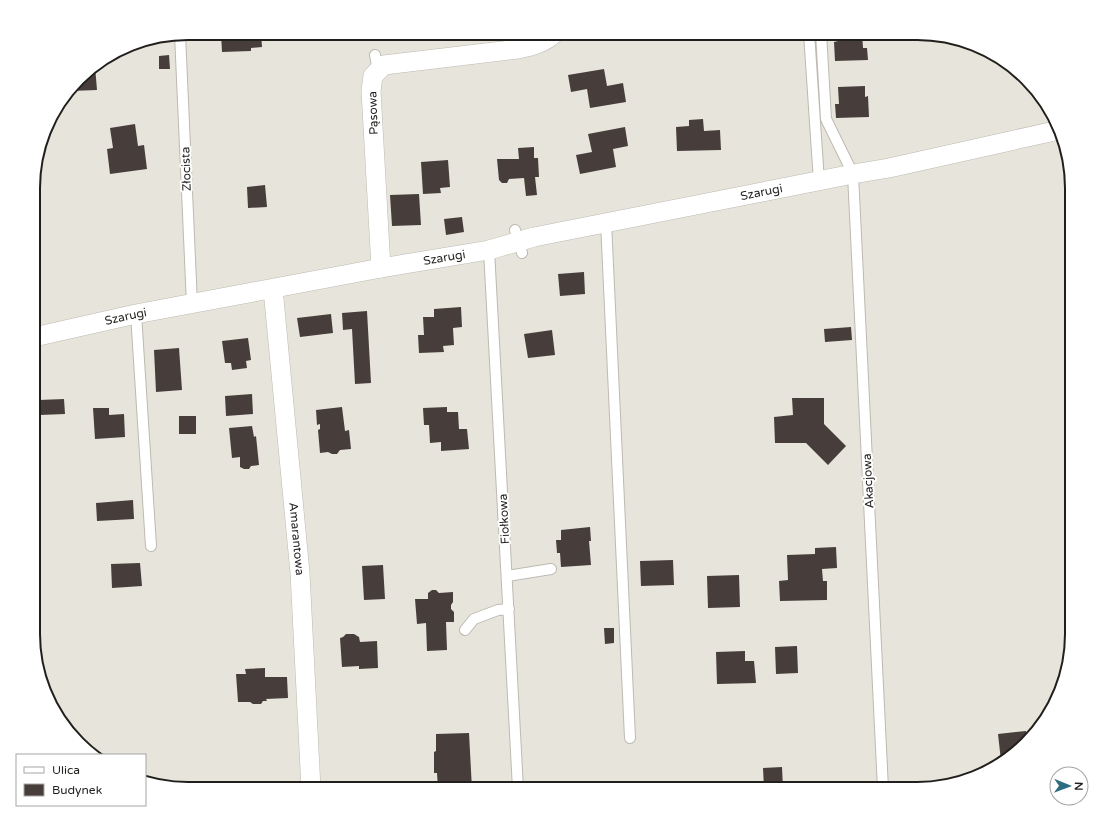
<svg xmlns="http://www.w3.org/2000/svg" width="1105" height="822" viewBox="0 0 1105 822" font-family="'Varela Round',sans-serif">
<style>
.building{fill:#473e3c}
.lines{fill:none;stroke-linecap:round;stroke-linejoin:round}
.lane-casing{stroke:#bcbab1;stroke-width:12}
.street-casing{stroke:#bcbab1;stroke-width:20}
.lane{stroke:#fff;stroke-width:10}
.street{stroke:#fff;stroke-width:19}
.labels{text-anchor:middle;stroke-width:4;stroke-linejoin:round;paint-order:stroke}
.street-label{font-size:12px;fill:#201f1c;stroke:#fff}
.rim{fill:none;stroke:#201f1c;stroke-width:2}
</style>
<rect width="100%" height="100%" fill="#e7e4db"/>
<path class="building" d="M221,33H261L262,47L251,48V51L222,52Z
M776,33H804V36H776Z
M838,33H862L863,48H867L868,60L835,61L834,42L838,41Z
M169,55L170,69H159V56Z
M95,66L97,90L70,91L86,71Z
M604,69L607,86L623,83L626,102L590,108L587,89L571,92L568,75Z
M865,86V97L868,96L869,117L836,118L835,104H839L838,87Z
M703,119L704,131L720,130L721,150L677,151L676,127L689,126V120Z
M135,124L138,146L144,145L147,169L110,174L107,149L113,148L110,128Z
M625,127L628,146L613,149L616,167L580,174L576,155L592,152L588,134Z
M534,147V158H538L539,177H535L537,195L526,196L524,178L509,179L507,183H502L499,180L497,159H519L518,148Z
M448,160L450,187L440,188L441,193L423,194L421,162Z
M265,185L267,207L248,208L247,187Z
M419,194L421,225L392,226L390,195Z
M462,217L464,232L446,235L444,219Z
M584,272L585,294L560,296L558,274Z
M461,307L462,327L453,328L454,345L443,346L444,352L419,353L418,335H424L423,317H434V309Z
M367,311L371,383L355,384L352,329L343,330L342,313Z
M331,314L333,333L300,337L297,318Z
M851,327L852,340L825,342L824,329Z
M552,330L555,355L528,358L524,334Z
M248,338L251,360L246,361L247,368L232,370L231,363H225L222,341Z
M179,348L182,390L156,392L154,350Z
M252,394L253,414L226,416L225,396Z
M792,398H824V424L846,446L828,465L806,443H775L774,417L793,415Z
M64,399L65,414L40,415L39,400Z
M342,407L345,431L349,430L351,449L340,450L337,454H332L328,452L320,453L318,430L320,429V424L317,425L316,410Z
M447,407V412H458L459,429H467L469,449L441,451V442L430,443L429,425H424L423,408Z
M93,408H109V415L124,414L125,437L95,439Z
M179,416H196V434H179Z
M252,426L254,437L256,436L259,465L251,466L249,469H244L240,467V457L232,458L229,428Z
M133,500L134,519L97,521L96,503Z
M590,527L591,541H589L591,565L561,567L560,553H557L556,540H561V530Z
M836,547L837,568L822,569L823,581H827V600L780,601L779,581L788,580L787,555L815,554V548Z
M673,560L674,585L641,586L640,561Z
M140,563L142,586L112,588L111,564Z
M383,565L385,599L364,600L362,566Z
M739,575L740,607L708,608L707,576Z
M432,590H436L439,593L453,592V602L451,605V609L454,612V622H446L447,650L427,651L426,623L417,624L415,599H428V593Z
M604,628H614V643L605,644Z
M346,634H354L359,637L360,642L377,641L378,668L359,669V666L342,667L340,638L343,637Z
M797,646L798,673L776,674L775,647Z
M745,651V661H754L756,683L717,684L716,652Z
M265,668V677H287L288,698L266,699L267,701H263L261,704H253L250,702H238L236,674H246L245,669Z
M1026,731L1027,741L1001,761L998,734Z
M469,733L472,789H438L437,773H434V752L436,751V734Z
M782,767L783,789H764L763,768Z"/>
<g class="lines">
<defs>
<path id="lane" d="M809,33L819,182
M821,33L826,119L853,174L883,789
M180,34L192,304
M375,55L378,71
M606,222L630,738
M515,230L522,253
M489,250L518,789
M136,314L151,546
M507,576L551,569
M465,630L474,619L498,610L509,609
M490,788L496,789"/>
<g id="street">
<path d="M381,268L371,91L373,76L384,65L518,49C532,46 544,43 555,33"/>
<path id="s1" d="M273,289L300,573L311,789"/>
<path id="s2" d="M34,337L136,314L381,268L489,250L534,237L853,174L889,168L1059,130"/>
</g>
</defs>
<use href="#lane" class="lane-casing"/>
<use href="#street" class="street-casing"/>
<use href="#lane" class="lane"/>
<use href="#street" class="street"/>
</g>
<g class="labels">
<g class="street-label">
<text transform="translate(373 113) rotate(-92)" y="4">Pąsowa</text>
<text transform="translate(186 169) rotate(-92)" y="4">Złocista</text>
<text dy="4" stroke="none"><textPath href="#s2" startOffset="742">Szarugi</textPath></text>
<text dy="4" stroke="none"><textPath href="#s2" startOffset="418">Szarugi</textPath></text>
<text dy="4" stroke="none"><textPath href="#s2" startOffset="94">Szarugi</textPath></text>
<text transform="translate(868 481) rotate(-93)" y="4">Akacjowa</text>
<text transform="translate(504 519) rotate(-93)" y="4">Fiołkowa</text>
<text dy="4" stroke="none"><textPath href="#s1" startOffset="251">Amarantowa</textPath></text>
</g>
</g>
<path d="M0 0H1105V822H0ZM188 40H917A148 148 0 0 1 1065 188V634A148 148 0 0 1 917 782H188A148 148 0 0 1 40 634V188A148 148 0 0 1 188 40Z" fill="#fff" fill-rule="evenodd"/>
<path class="rim" d="M188 40H917A148 148 0 0 1 1065 188V634A148 148 0 0 1 917 782H188A148 148 0 0 1 40 634V188A148 148 0 0 1 188 40Z"/>
<rect x="16" y="754" width="130" height="52" fill="#ffffff" stroke="#a6a5a4"/>
<rect x="24" y="767" width="20" height="6" fill="#ffffff" stroke="#a6a5a4"/>
<text x="52" y="774" font-size="12" fill="#201f1c">Ulica</text>
<rect x="24" y="784" width="20" height="12" fill="#473e3c" stroke="#a6a5a4"/>
<text x="52" y="794" font-size="12" fill="#201f1c">Budynek</text>
<g transform="translate(1069 786) rotate(91)"><circle r="19" fill="#ffffff" stroke="#a6a5a4"/>
<path d="M0-3L7 15L0 10L-7 15Z" fill="#2d6d81"/>
<text y="-6" font-size="11" font-weight="bold" text-anchor="middle" fill="#201f1c">N</text>
</g>
</svg>
